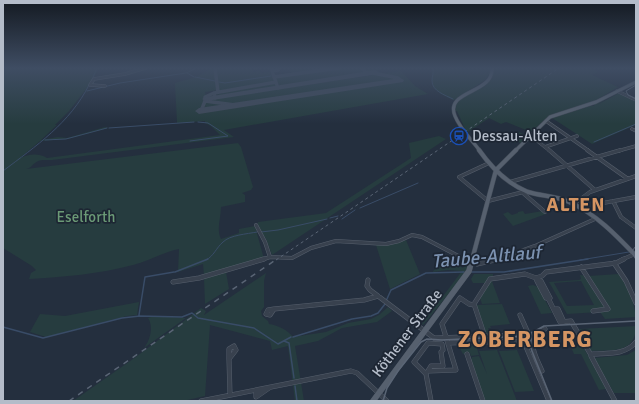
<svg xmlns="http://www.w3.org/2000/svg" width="639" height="404" viewBox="0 0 639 404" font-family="Signika,sans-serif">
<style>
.green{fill:#263c3f;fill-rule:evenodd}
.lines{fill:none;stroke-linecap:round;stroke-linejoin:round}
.stream-far1{stroke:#394c67;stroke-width:1}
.stream{stroke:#394c67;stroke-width:1.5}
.taxiway{stroke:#3f4a5a;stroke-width:3.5}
.runway{fill:#3f4a5a;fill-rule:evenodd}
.minor-far2-casing{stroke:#565f6c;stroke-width:3.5}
.minor-far1-casing{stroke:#565f6c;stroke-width:4}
.minor-casing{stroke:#565f6c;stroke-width:5}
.major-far2-casing{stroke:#414a57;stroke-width:4}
.major-far1-casing{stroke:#414a57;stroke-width:5}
.major-casing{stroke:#414a57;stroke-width:6}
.minor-far2{stroke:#38414e;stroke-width:2.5}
.minor-far1{stroke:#38414e;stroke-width:3}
.minor{stroke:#38414e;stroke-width:4}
.major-far2{stroke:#56606e;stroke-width:3}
.major-far1{stroke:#56606e;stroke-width:4}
.major{stroke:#56606e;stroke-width:5.5}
.tram-far1{stroke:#5a6575;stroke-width:1}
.tram{stroke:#5a6575;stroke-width:1.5}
.rail-far1{stroke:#5a6575;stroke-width:1;stroke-dasharray:3 3;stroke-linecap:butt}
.rail{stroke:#5a6575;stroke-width:1.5;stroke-dasharray:5.5 5.5;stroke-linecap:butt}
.labels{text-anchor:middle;stroke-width:3.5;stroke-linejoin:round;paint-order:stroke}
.poi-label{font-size:15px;fill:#b4bcc9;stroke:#1d2633;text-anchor:start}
.park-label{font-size:15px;fill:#6b9a76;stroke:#1d2633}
.street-label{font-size:15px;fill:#b4bcc9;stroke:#1d2633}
.district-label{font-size:19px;font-weight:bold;letter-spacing:1px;fill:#d59563;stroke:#1d2633}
.near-water-label{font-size:19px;font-style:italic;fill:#7c92b1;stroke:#1d2633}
.near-district-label{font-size:23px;font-weight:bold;letter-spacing:1px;fill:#d59563;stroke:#1d2633}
</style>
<rect width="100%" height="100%" fill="#242f3e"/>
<path class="green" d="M3,68H99L90,84L69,111L55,125H57L41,140L58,137L67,138L105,127L108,128L67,139L40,141L20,158C29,154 38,153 47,158L220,135L211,126L205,123V121L177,123L175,83L196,77L213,68H261L252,69L253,72L260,71L261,73L271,72L277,85L275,87L216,96L215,95L223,93L218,90L205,92L206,96H214L206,98V100L401,71L415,86L428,94L224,130L234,137L52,160C46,160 39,159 35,163C31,166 31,168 26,169L238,143L241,147L253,187L251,190L242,193L245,195V202L221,207C221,218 216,229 221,239L239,233V229L255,226L264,259L204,276L203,264L178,272L179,249C163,252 149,261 133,265C100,274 63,277 29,279L31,273L36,270L32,266L3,248Z
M289,68H390L281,86L279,85L275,76L298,72L291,73Z
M432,68H490V73L485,80L454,100C446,97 432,91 432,81C431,76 434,73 432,68Z
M493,68H592L597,72L592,75L618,87L593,102L549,116L531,132L506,122L501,124L489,118L468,132L465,129L457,111H455C454,97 480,87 491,80L493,76Z
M619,93L636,102V125L592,144L552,118L590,106H595L593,105L605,99H606L597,105L599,104Z
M517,131L527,136L521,143L517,141L515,143L504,137Z
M439,136L446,139L272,255L266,239L258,228V222L326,213L411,158L409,143Z
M523,211L525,214L543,211L546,214L513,226L503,214L508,212L512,215L518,213V212Z
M406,240L420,274L390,289L376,245H386Z
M447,259L463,268L467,262L470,263L461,279L423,325L422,324L462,271L448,270L432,272Z
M226,272L229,289L205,304L204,278Z
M266,273L264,281V307L261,311L262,316L268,321L269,324C277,325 288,330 293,337L326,332L348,323L371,319L379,315L388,307L392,311L377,322L342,328L318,341L295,346L304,401H295L288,346L272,350L270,341L210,325L205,396L183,401H73L133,359L201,308L206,311L204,315Z
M474,274H493V276H490L500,303L482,304L480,298L488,285L485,283H473L471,279Z
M619,274L632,296L636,317L605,319L600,312L567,314L549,282L579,280L581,279L580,275L589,276ZM581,281L594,305L567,306L554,283Z
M533,285L538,287L552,313L541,314L528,286Z
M139,302L137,315L127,316L46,337L30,332L40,314L65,316Z
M502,304L510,324L490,326L491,328H488L490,332L493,334H486L476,305Z
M154,316L186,318L144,348C150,340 154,327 148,318Z
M636,326C636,354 611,350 591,351L579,329Z
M577,341H580L606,389L599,390L581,354H574L570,345H579Z
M475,342L479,355L471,356L470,353L463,354L457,343Z
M497,350L517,401H484L470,362L472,357L479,356L487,374L479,351Z
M517,350L534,391L515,392L499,351Z
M636,350V393H614L594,358L627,355Z"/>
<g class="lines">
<path class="stream-far1" d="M433,68C434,73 432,76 432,81C432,91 445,95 453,99
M187,73L194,77
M281,75L326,68
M195,77L215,81
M91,82L97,68
M219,82L225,83L271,76
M87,91L120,83L186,73L197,68
M109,128L194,122
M45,140L66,139L107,128
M190,141L228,136L208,123L198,122
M594,142L636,124
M3,171C36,146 70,123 89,85
M360,208L418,183
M330,218L338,216
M342,219L355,210
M261,232L278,230L327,219
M206,260C214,256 216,248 223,242C230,235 247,234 257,232
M580,260L629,252"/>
<path class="stream" d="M175,272L208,259
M471,272H504L588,259
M386,301L391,290L426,273L464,272
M139,315L145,277L174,272
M3,327L43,338L122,318L140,316L182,317L192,313L198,318L254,328L278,344L291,337
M293,337L352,319L371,316L378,313L385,304
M284,341L289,343L294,378
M295,386L297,401"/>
<path class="taxiway" d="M215,68L218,92
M271,68L278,88
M362,68L367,74
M272,71L278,70L277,68
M373,73L398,78L400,80
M274,77L339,68
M214,93L205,97V101L235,105
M215,98L214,93L276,82
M201,111L205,101"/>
<path class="runway" d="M375,70L379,72L378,74L206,101L202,99L206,97Z
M400,78L404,80L403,82L199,114L195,111L199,108Z"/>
<defs>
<path id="minor-far2" d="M105,86L90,85L94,79L125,74L145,68
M617,91L636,100
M546,121L589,151
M632,129L636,131
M531,136L550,151
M545,147L577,136
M618,151L636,146"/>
<path id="minor-far1" d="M549,150L595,190
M587,150L628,179
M510,182L621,150
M523,193L545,212
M488,201L459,177L489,163
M488,201L527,191
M613,201L621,217L636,228
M603,203L636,197
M574,204L590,192L636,176
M256,225L265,242L270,257
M261,260L270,257L292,258L311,248L336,241L386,244L399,241L412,235L422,237L466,260
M496,260L535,246L595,219
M621,260L635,254"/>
<path id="minor" d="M464,259L477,264L499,259
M614,263L626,281L636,303
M581,267L608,309L593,311
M536,278L542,276L546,272L616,263L624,259
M368,280L367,286L370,290L434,338L521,335L549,401
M537,281H541L550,298H546Z
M173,282L199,278L264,259
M548,298L560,322L571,321L591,355
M274,309L270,315L266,314L268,310Z
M274,309L364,300L378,296
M554,309H558L564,322
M520,315L528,333L526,335H521
M485,337L474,304L490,279L525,274L536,278L537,281
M428,343L442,344L443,350L441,352L443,366H431L426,374L414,362Z
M448,343L523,341
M234,346L236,350L229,359V349Z
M467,354L483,401
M229,359L230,395
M428,371L456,370L442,324L460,298L469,304L474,305
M542,371C537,359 529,347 535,334L545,329
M426,374L431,401
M259,390L256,393V397L269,388
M201,401L351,371L357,373L387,401
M615,401L591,356L593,354C609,353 625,355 636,342"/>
<path id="major-far2" d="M480,151C472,140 460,129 455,116C444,90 494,94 492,68
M515,151L550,117L596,102L636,82"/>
<path id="major-far1" d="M479,150C491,167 508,184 528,192C541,196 556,196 569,202C595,213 617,236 636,256
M472,260L496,170L516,150"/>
<path id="major" d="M373,401L469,271L472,259"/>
</defs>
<use href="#minor-far2" class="minor-far2-casing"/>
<use href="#minor-far1" class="minor-far1-casing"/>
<use href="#minor" class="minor-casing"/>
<use href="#major-far2" class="major-far2-casing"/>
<use href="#major-far1" class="major-far1-casing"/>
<use href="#major" class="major-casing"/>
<use href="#minor-far2" class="minor-far2"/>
<use href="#minor-far1" class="minor-far1"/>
<use href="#minor" class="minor"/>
<use href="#major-far2" class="major-far2"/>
<use href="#major-far1" class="major-far1"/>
<use href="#major" class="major"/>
<path class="tram-far1" d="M636,85L626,91L628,95L636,99
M636,246L632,251L636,260"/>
<path class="tram" d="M532,332L530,346L552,401
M383,401L387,388L398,371L421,342L427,339L442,340L526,336L544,326L636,321"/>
<path class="rail-far1" d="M276,260L559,68"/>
<path class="rail" d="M69,401L277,259"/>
</g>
<linearGradient id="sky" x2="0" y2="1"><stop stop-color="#141a22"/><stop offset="0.55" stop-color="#3f4d63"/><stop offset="1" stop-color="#3f4d63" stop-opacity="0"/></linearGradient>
<rect width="639" height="124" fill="url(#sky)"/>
<defs>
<symbol id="station-ring" viewBox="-11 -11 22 22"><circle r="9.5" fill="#1d2633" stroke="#1a4fb4" stroke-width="1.5"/><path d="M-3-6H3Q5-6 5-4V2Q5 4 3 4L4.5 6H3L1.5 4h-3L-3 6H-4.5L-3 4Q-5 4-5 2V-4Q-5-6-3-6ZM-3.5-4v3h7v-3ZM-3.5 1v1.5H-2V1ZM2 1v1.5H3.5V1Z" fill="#1a4fb4"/></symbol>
</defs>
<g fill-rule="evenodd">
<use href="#station-ring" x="449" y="126" width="20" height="20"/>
</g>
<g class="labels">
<g class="poi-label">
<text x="472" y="141">Dessau-Alten</text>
</g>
<g class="park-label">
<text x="86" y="222">Eselforth</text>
</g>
<g class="street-label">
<text transform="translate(407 333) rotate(-53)" y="5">Köthener Straße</text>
</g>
<g class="district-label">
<text x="576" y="211">ALTEN</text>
</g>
<g class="near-water-label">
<text transform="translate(486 256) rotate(-5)" y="7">Taube-Altlauf</text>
</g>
<g class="near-district-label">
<text x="525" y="347">ZOBERBERG</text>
</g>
</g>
<rect width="639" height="404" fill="none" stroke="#b4bcc9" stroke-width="8"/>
</svg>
